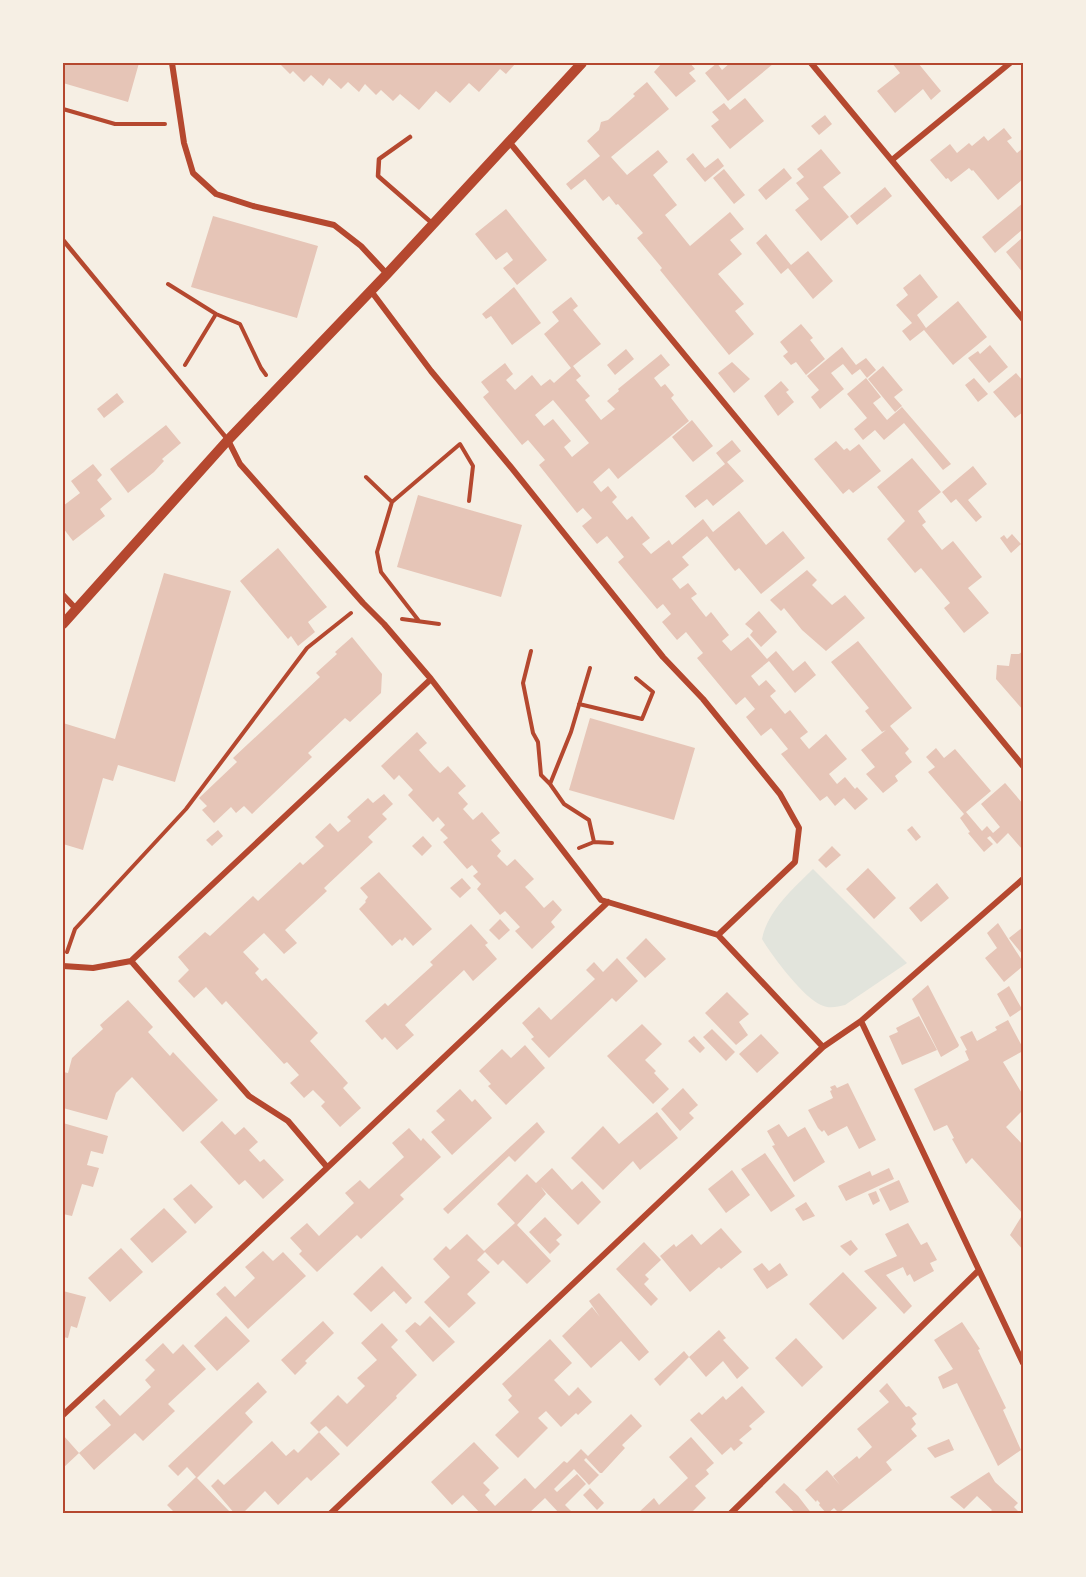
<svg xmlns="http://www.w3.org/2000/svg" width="1086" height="1577" viewBox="0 0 1086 1577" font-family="'Varela Round',sans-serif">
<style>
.green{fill:#e2e4dc}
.building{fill:#e6c5b7;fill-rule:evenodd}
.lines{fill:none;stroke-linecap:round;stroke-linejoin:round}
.path{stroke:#b5482f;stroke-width:4}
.service{stroke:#b5482f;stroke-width:4.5}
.minor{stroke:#b5482f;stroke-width:6}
.tertiary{stroke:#b5482f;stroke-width:10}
.neatline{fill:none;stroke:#b5482f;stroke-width:2}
</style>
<rect width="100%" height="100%" fill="#f6efe4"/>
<path class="green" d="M813,869L907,963L845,1005C837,1007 829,1009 821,1005C804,998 772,956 762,939C768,910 793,889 813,869Z"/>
<path class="building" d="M63,63H139L128,102L63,83Z
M279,63H516L506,74L500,69L479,92L469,83L450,103L436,91L419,110L400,94L393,101L381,90L376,95L365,84L359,92L348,82L341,89L329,78L323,86L311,75L304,82L293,71L290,74Z
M662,63H690L695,69L689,73L696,81L676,97L654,72Z
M717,63L722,70L730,63L773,64L728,101L705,73Z
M892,63H918L941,91L931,100L923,89L895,113L877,91L900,73Z
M647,82L669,109L611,157L627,175L658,150L668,162L653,175L677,205L665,215L690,246L730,212L744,229L730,240L742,254L718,274L744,304L735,311L754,334L729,355L660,270L662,268L637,238L643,233L618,204L616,205L609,196L603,201L585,179L571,190L566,184L600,156L587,141L599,130L601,122L608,120L635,96L633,94Z
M745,98L764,121L730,149L711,126L719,120L712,112L724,103L730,110Z
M825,115L832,124L819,135L811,126Z
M1004,128L1012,138L1007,141L1017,153L1023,148V179L998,200L973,170L972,171L969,168L951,182L948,178L946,179L930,160L950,144L957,153L969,143L972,146L984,136L988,141Z
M821,149L841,173L823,187L849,217L821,241L795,210L809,199L796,183L804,177L797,169Z
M693,153L705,168L718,158L724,166L705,182L686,159Z
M784,168L792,178L766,200L758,190Z
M724,169L745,195L734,204L713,178Z
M885,187L892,196L857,225L850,216Z
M1023,203V229L995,253L982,237Z
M506,209L547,260L517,285L503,268L513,260L507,252L496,260L475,234Z
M213,216L318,246L297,318L191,287Z
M766,234L791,265L808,251L833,281L813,299L788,268L781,274L756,243Z
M1023,237V273L1006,252Z
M920,274L938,297L917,315L926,328L958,301L987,337L953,365L924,330L910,341L902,331L912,323L896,305L908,295L903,288Z
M514,287L541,323L512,345L491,316L486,319L482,314Z
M571,297L578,306L573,310L601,344L573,366L581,376L576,380L590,396L585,400L601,420L615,409L607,401L619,391L618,389L661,354L670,365L654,378L661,387L665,384L674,395L671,398L689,421L618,479L609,468L593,482L601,492L608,486L617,497L612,502L627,520L632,516L650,538L642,544L651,554L669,540L672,545L703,519L713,532L739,511L766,545L783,531L805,558L761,594L739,568L735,571L707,536L682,557L689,565L672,579L680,589L688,583L697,594L691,598L706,617L711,612L729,635L722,641L731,651L748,637L767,659L776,651L793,671L805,661L816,675L795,693L769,661L751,676L759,686L766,680L776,691L770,696L785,714L790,710L808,732L800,738L809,749L826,734L847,759L829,774L837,784L845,777L855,789L857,787L868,799L855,810L844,798L835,806L827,796L820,801L781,754L788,749L771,728L761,736L746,717L755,709L745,697L736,705L697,658L703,653L686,632L677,640L662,622L671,614L663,604L657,609L618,562L624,557L607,536L597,544L582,526L592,518L583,508L577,513L539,465L545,460L528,440L522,445L483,397L489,392L481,382L505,363L513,374L506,380L515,390L532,375L541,386L550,379L554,383L571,368L544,334L559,321L552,312ZM553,400L589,443L572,457L564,447L571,441L553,419L544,426L535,415Z
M801,324L813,338L810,340L825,359L806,375L796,362L791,365L783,356L788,352L780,342Z
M990,345L1008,367L989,383L968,358L978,351L980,354Z
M842,347L856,365L866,358L876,370L867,378L860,369L852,375L843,364L831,373L844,389L820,409L811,397L819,390L807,376Z
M626,349L634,359L615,375L607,365Z
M732,362L750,379L734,393L718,373Z
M883,366L903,390L894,397L902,406L895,412L868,379Z
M1016,373L1023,381V412L1015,418L993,392Z
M866,378L881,397L873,403L887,420L902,407L951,464L943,470L904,423L884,440L875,430L863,440L854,429L867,418L847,394Z
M974,378L988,394L978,402L965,385Z
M781,381L789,390L786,392L794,402L778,416L764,396Z
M117,393L124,402L104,418L97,409Z
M692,420L713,446L693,462L672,437Z
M166,425L181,443L162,459L164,461L154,472L128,493L110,469Z
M732,440L741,451L727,462L744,481L713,506L707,499L695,508L685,496L725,464L716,453Z
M836,441L844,450L847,448L850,451L859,444L881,471L853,493L849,489L843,494L814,459Z
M912,458L941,492L918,511L926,522L922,525L942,550L953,541L982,577L968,588L989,613L964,633L944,608L950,603L921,568L915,573L887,539L905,521L877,487Z
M93,464L102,475L97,480L112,499L100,509L105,516L73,541L63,528V506L80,493L71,481Z
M973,466L987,484L968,500L982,517L976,522L956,499L951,503L942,492Z
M418,495L522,525L501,597L397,567Z
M1012,534L1021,544L1011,553L1000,538L1004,535L1007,539Z
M278,548L327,607L308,622L315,632L298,646L291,636L288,639L240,581Z
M807,570L817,580L812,585L832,605L845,595L865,618L826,651L802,630L784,608L781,611L770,600Z
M164,573L231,591L175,782L118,765L113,781L103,778L83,850L63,844V723L115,739Z
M759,611L777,632L761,647L750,635L753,631L745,624Z
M352,637L382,674L381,693L350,722L345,718L308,753L312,757L252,814L244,806L236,813L231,807L214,823L202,810L207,806L199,798L237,762L233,758L320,677L316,673L337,654L335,652Z
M858,641L912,708L890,726L909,749L905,753L912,762L895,776L898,781L883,793L866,774L875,767L861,750L886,730L882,732L865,711L869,708L831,662Z
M1023,651V710L996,679L997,665L1009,666L1011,654H1019Z
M590,718L695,748L674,820L569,790Z
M417,732L427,743L419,750L434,767L440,773L448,766L466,786L458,793L468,804L463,809L473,820L482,812L500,833L491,840L501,851L497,856L507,866L515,859L534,879L525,887L530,892L544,908L553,900L562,910L551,922L555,927L532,949L515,931L520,927L505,911L500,915L477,889L481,884L473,876L478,872L472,865L467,869L443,842L448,838L440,830L445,825L438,817L433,822L408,795L413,790L399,775L394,780L381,766Z
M936,748L944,758L955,749L991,791L966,812L982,831L987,826L993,833L1000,827L981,804L1005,783L1006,784L1023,804L1022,849L1008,833L997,844L990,836L987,838L993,844L984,852L968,833L970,832L960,818L964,814L928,772L935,767L926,757Z
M384,794L393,804L382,814L387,819L368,837L373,842L324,888L327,891L285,930L297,943L284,954L264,933L243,952L259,969L255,973L262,981L266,978L318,1033L310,1041L348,1083L343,1088L361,1108L340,1127L321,1106L325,1102L313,1090L304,1098L290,1083L299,1075L287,1062L284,1064L226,1001L222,1005L206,987L194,998L178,981L189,970L178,957L205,932L210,936L253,896L258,901L300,862L303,865L324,846L315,837L330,823L338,832L351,821L347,817L368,798L373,803Z
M912,826L921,837L916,841L907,830Z
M218,830L223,836L212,846L206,840Z
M423,836L432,846L422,856L412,846Z
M832,846L841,855L826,868L818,860Z
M868,868L896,898L874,919L846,889Z
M379,872L432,929L413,946L405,937L402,941L400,939L392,946L359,909L366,902L365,901L368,897L360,888Z
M462,878L471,888L460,898L450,888Z
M937,883L949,898L921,922L909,908Z
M500,919L510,930L499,940L489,930Z
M998,923L1023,962V966L1004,982L985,958L997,948L987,933Z
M471,924L488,943L485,945L497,959L473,981L464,970L405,1025L414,1035L397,1050L385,1037L382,1040L365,1021L385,1003L388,1006L433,965L430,962Z
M1023,927V955L1009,938Z
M646,938L666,959L645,978L626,958Z
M617,958L638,981L616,1002L612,998L549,1058L531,1039L534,1037L522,1023L539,1007L551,1020L595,979L586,970L594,962L603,972Z
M928,985L959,1045L958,1047L941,1057L912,999Z
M1009,986L1022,1009L1010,1017L997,994Z
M727,992L749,1014L739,1022L748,1035L736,1045L705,1013Z
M128,1000L153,1027L148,1032L170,1056L173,1052L218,1100L183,1132L132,1077L116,1093L107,1120L63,1108V1072L68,1073L72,1058L103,1029L100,1025Z
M919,1016L937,1050L902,1065L889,1036L898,1032L896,1028Z
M1008,1020L1023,1048V1051L1003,1062L1023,1095V1110L1006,1127L1023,1145V1250L1010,1235L1023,1214L972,1158L966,1164L952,1139L954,1138L947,1125L934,1131L914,1089L969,1060L965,1051L967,1050L960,1037L972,1031L977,1041L997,1030L995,1027Z
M642,1024L662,1044L645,1060L656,1071L654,1073L669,1089L653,1104L607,1056Z
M712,1029L735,1052L726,1061L703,1037Z
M761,1034L779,1053L757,1073L739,1054Z
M694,1036L705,1048L700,1053L688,1041Z
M525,1045L545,1068L506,1105L488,1086L491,1084L479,1071L502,1049L511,1058Z
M848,1083L876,1140L859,1149L847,1126L828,1136L824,1130L822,1132L818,1128L808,1110L833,1098L830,1091L832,1090L830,1087L835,1085L837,1088Z
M683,1088L698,1105L689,1113L694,1118L680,1131L661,1109Z
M460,1089L472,1102L475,1099L492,1118L452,1155L431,1132L445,1120L436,1111Z
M657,1112L678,1138L640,1170L633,1161L603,1190L571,1158L603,1126L619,1144Z
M222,1121L235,1135L244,1127L258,1142L249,1150L260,1162L264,1159L284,1180L263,1199L245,1180L239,1185L200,1142Z
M537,1122L545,1132L515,1162L509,1156L448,1214L443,1209Z
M63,1123L108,1136L103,1154L91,1151L87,1165L99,1168L93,1187L82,1184L72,1216L63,1214Z
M779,1124L788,1137L805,1127L825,1162L794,1182L772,1146L775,1145L767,1131Z
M409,1128L421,1141L423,1138L441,1157L400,1195L404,1199L361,1239L357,1235L317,1272L299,1254L302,1251L290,1238L307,1223L319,1236L354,1203L345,1193L360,1180L369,1189L404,1157L392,1143Z
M765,1153L795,1196L771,1212L741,1169Z
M552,1168L572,1190L582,1181L601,1202L578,1225L541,1187L546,1194L517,1225L551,1261L527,1284L503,1260L498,1265L485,1252L477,1260L490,1272L467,1294L476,1303L449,1328L424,1302L450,1277L433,1259L446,1246L450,1250L467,1234L484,1251L515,1223L497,1204L527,1174L536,1183Z
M889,1168L894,1179L846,1201L838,1186L870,1171L872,1176Z
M732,1170L750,1195L726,1213L708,1189Z
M899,1180L909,1202L890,1211L879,1189Z
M191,1184L213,1207L195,1224L173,1199Z
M876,1191L880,1201L873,1205L868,1194Z
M806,1202L815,1216L803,1221L795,1209Z
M164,1208L187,1232L152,1263L130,1239Z
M545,1217L562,1235L556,1240L560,1244L550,1254L529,1232Z
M908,1223L921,1245L927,1242L937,1260L930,1263L934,1271L914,1282L910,1274L907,1276L903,1267L886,1275L912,1306L904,1314L864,1271L897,1256L885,1234Z
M721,1228L742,1252L721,1269L719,1267L690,1292L660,1256L674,1244L676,1247L692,1234L701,1245Z
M851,1240L858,1249L850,1256L840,1246Z
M644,1242L661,1260L645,1275L649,1279L644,1284L658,1299L651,1306L616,1269Z
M121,1248L143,1272L110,1302L88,1278Z
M263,1251L273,1261L283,1252L306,1276L248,1329L216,1294L225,1286L235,1297L255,1278L245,1267Z
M762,1263L769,1271L780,1263L788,1275L767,1289L753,1269Z
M382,1266L412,1298L406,1304L394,1291L371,1312L353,1294Z
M843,1272L877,1308L843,1340L809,1304Z
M63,1291L86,1297L77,1328L71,1326L68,1338L63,1337Z
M599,1293L649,1352L639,1361L621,1341L591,1368L562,1336L592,1307L600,1317L589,1301Z
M226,1316L250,1341L217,1371L194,1346Z
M430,1316L455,1342L433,1362L405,1331L415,1322L420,1326Z
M323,1321L334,1333L305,1361L307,1363L295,1375L281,1360Z
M962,1322L980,1349L978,1350L1006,1408L1003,1410L1021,1450L998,1466L957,1383L943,1389L938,1377L953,1369L934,1340Z
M382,1323L398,1340L391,1347L417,1375L396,1396L397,1398L347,1447L326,1426L322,1429L319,1432L340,1454L311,1481L307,1477L278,1505L265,1491L242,1514H235L211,1486L218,1479L224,1485L272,1441L286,1456L294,1449L298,1453L319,1432L310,1423L338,1395L347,1404L365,1386L357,1378L377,1360L361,1343Z
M719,1330L726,1338L723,1340L749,1368L737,1379L723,1361L706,1377L689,1357Z
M796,1338L823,1367L802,1387L775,1358Z
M550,1339L572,1363L554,1380L569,1396L578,1387L592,1402L578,1415L576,1413L561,1427L546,1411L538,1418L548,1428L518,1458L495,1435L519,1412L508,1400L512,1396L502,1384Z
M163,1343L173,1354L183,1344L206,1369L168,1404L175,1411L143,1441L135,1433L94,1470L79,1453L111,1425L95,1407L104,1399L120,1416L151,1387L145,1380L155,1370L145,1360Z
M684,1351L689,1357L660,1386L654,1379Z
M258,1382L267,1392L245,1413L253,1422L197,1478L187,1467L178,1476L168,1466Z
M887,1383L906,1407L909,1406L917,1414L912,1418L916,1424L911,1429L917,1436L886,1462L892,1470L839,1513L834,1508L827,1514L819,1505L820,1503L817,1500L816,1502L805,1490L827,1470L840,1485L833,1476L857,1456L859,1459L872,1447L857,1429L889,1402L879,1391Z
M742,1386L765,1412L749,1426L752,1429L739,1440L743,1443L734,1451L731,1447L722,1455L690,1420L699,1412L702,1415L723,1396L726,1400Z
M631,1414L642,1426L622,1445L625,1448L602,1473H600L586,1458L584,1460L599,1475L589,1485L574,1469L554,1489L557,1492L577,1474L586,1484L565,1505L574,1514H560L545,1498L528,1514H481L463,1495L452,1505L431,1482L474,1442L499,1468L483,1483L490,1490L485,1495L495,1506L525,1478L535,1489L564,1461L567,1463L581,1449L588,1456Z
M63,1435L79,1453L63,1468Z
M691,1437L714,1463L706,1470L709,1474L695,1486L706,1498L690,1514H637L654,1498L659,1505L688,1478L669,1457Z
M949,1439L954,1450L935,1458L927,1448Z
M989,1472L995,1482L1018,1503L1014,1507L1021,1514H988L992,1510L977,1496L964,1509L950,1497Z
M196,1477L230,1512L228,1514H176L167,1505Z
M784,1483L798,1496L812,1514H796L775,1492Z
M590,1488L604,1503L597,1510L583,1495Z"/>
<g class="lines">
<path class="path" d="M63,109L115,124H165
M168,284L216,314L240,324L261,368L266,375
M185,365L216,314
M366,477L392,502
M402,619L439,624
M419,621L381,572L377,552L392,502L460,444L473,466L469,501
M531,651L523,683L533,733L538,742L541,775L550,784
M590,668L571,732L550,784L564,804L589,820L594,842
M579,704L642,719L653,692L636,678
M579,848L594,842L612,843
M67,952L75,929L186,809L307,648L351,613"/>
<path class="service" d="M410,137L379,159L378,176L433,224
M63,240L228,440"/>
<path class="minor" d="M172,63L184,143L193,173L216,194L253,206L334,225L361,246L387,274
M811,63L1023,319
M510,143L1023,766
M892,160L1010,63
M371,291L431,371L510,466L663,657L703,699L780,794L799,828L795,862L718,935
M228,440L240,464L363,603L384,624L431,679L601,900L718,935
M63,595L77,610
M718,935L823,1047
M131,961L431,679
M131,961L249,1096L288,1121L327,1167
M63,966L93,968L131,961
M861,1021L1023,1363
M63,1415C246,1246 427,1073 608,902
M330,1514L823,1047L861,1021L1023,879
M730,1514L979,1270"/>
<path class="tertiary" d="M63,624L228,440L387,274L582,63"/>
</g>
<rect width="1086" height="1577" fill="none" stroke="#f6efe4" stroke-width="129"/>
<rect x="64" y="64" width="958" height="1448" class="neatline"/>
</svg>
